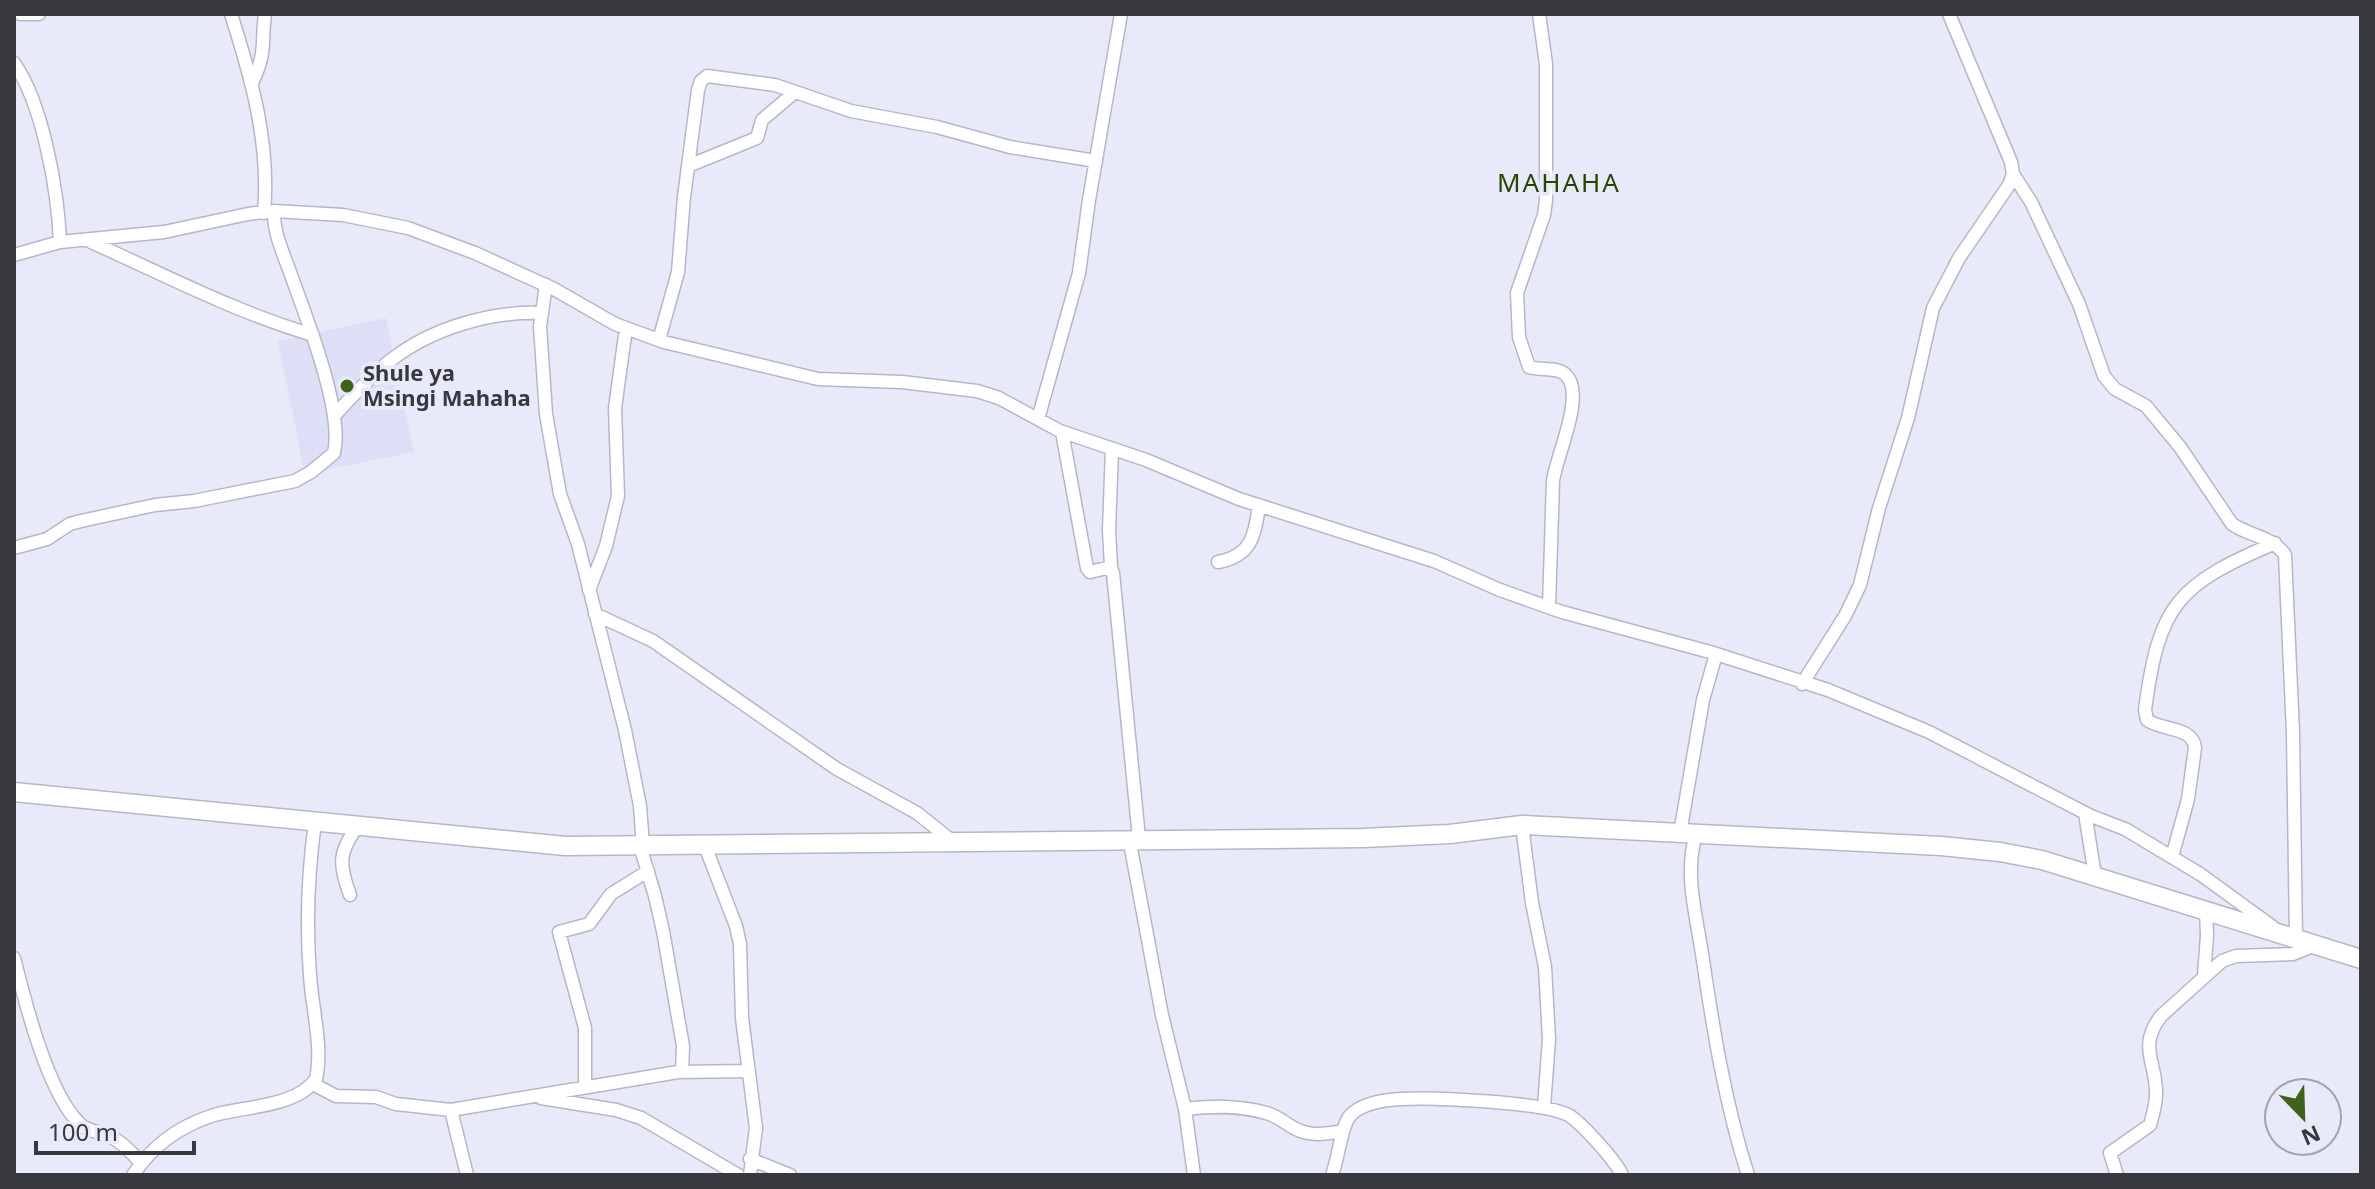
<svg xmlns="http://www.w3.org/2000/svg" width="2375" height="1189" viewBox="0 0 2375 1189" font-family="'Noto Sans',sans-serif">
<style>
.built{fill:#dcdff5}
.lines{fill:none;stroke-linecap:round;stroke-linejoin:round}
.minor-casing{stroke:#b6b7c6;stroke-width:15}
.secondary-casing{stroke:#b6b7c6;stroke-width:21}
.minor{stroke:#fff;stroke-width:12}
.secondary{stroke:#fff;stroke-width:18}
.poi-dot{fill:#3e621b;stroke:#e9eaf9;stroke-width:3}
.labels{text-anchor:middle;stroke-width:8;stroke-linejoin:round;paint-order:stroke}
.poi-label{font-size:22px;font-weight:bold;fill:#38393e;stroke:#e9eaf9;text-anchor:start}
.quarter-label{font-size:26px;letter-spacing:2px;fill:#264600;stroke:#e9eaf9}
</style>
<rect width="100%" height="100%" fill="#e9eaf9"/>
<path class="built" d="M386,318L414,452L305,474L278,341Z"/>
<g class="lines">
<defs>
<path id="minor" d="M20,14H39
M231,14C252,80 270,143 264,213
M1539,14L1546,64V200L1544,215L1517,293L1519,337L1529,367C1540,371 1557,366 1566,375C1586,395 1556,456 1553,481L1549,607
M14,63C43,104 58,192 60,242
M252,83C267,52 261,44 265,14
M688,166L757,138L762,120L795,92
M2013,174L2031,202L2079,304L2104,376L2115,389L2146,406L2180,447L2232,524C2249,536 2272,536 2285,555L2293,733L2296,940
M91,242C165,275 235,312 313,335
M14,255L60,242L164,232L248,214L274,211L343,215L408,228L475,253L554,289L615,324L664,342L818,379L902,382L977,391L999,398L1060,431L1146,460L1239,499L1434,561L1500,590L1562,612L1710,652L1828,690L1929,732L2091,816L2125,829L2200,874L2273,927
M546,285L540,326L546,414L560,494L578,544L625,730L640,806L643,846
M659,340L678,272L684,197L698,90L701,81L707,76L775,85L851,111L937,127L1010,147L1096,161
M334,416C352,396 370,377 391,360C432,328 491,311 542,313
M1038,419L1079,273L1089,200L1121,14
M1062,432L1087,568L1090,572L1111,567L1113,573L1139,838
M14,548L47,539L70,524L81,521L155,505L194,501L295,481L311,472L334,453C344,410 305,315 290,272C283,253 273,231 274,211
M1218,562C1251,556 1255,536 1259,505
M1111,567L1109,530L1112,449
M589,590L606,546L618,496L615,408L626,328
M595,614L653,641L837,769L917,813L952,841
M1802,684L1845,616L1860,585L1879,508L1908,418L1933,308L1959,258L2009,185L2013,174L2011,162L1949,14
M2085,813L2095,876
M1522,825L1532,903L1545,967L1549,1039L1544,1107
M1680,833L1703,700L1716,654
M1696,834C1684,874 1696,914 1702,954C1713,1028 1725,1104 1748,1175
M1129,838L1162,1015L1185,1109L1194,1175
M640,846L655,896L663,931L683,1046L682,1071
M705,846L736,926L740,944L742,1018L756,1128L750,1175
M2172,857L2188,799L2195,748C2193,726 2162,731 2147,720L2145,710C2159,604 2177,585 2275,543
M350,895C339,865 338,853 357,827
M14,958C25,1002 48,1094 80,1124C88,1132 98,1131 108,1135C121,1141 132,1153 141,1163
M2204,976L2207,935L2206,911
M313,1084L336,1096L376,1097L396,1104L451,1110L678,1072L748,1071
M585,1087V1028L559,932L589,924L611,894L648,871
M541,1098L616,1110L641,1118L738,1175
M1185,1109C1212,1106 1239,1105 1266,1113C1276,1115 1285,1123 1294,1128C1310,1137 1326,1134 1343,1131
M451,1110L467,1175
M750,1159L790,1175
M133,1175C152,1146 178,1127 211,1116C241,1106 296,1108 316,1079C323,1047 312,1008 310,975C306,925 308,873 315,822
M1332,1175C1338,1160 1341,1128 1349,1117C1360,1103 1384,1100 1400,1099C1429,1097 1548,1102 1570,1116C1583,1125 1616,1161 1622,1175
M2117,1175L2110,1153L2150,1125C2153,1115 2156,1105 2156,1094C2157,1063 2137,1047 2161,1016L2222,961L2236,956L2293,954L2313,946"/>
<path id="secondary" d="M14,792L565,846L1363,838L1450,834L1522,825L1941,846L2000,852L2042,860L2361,959"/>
</defs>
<use href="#minor" class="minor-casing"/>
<use href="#secondary" class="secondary-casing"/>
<use href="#minor" class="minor"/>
<use href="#secondary" class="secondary"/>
</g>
<circle class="poi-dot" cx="347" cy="386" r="8"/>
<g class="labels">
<g class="poi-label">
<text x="363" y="381">Shule ya<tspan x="363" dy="25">Msingi Mahaha</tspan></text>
</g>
<g class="quarter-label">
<text x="1559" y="192">MAHAHA</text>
</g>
</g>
<rect width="2375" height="1189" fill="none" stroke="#38393e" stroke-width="32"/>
<g transform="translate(2303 1117) rotate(157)"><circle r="38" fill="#e9eaf9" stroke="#a2a3ae" stroke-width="2"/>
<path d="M0-6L14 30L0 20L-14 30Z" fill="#3e621b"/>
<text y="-12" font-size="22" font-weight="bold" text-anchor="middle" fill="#38393e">N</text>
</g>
<path d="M36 1141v12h158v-12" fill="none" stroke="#38393e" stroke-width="4"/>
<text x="48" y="1141" font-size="24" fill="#38393e" stroke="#e9eaf9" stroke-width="6" paint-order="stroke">100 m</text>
</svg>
